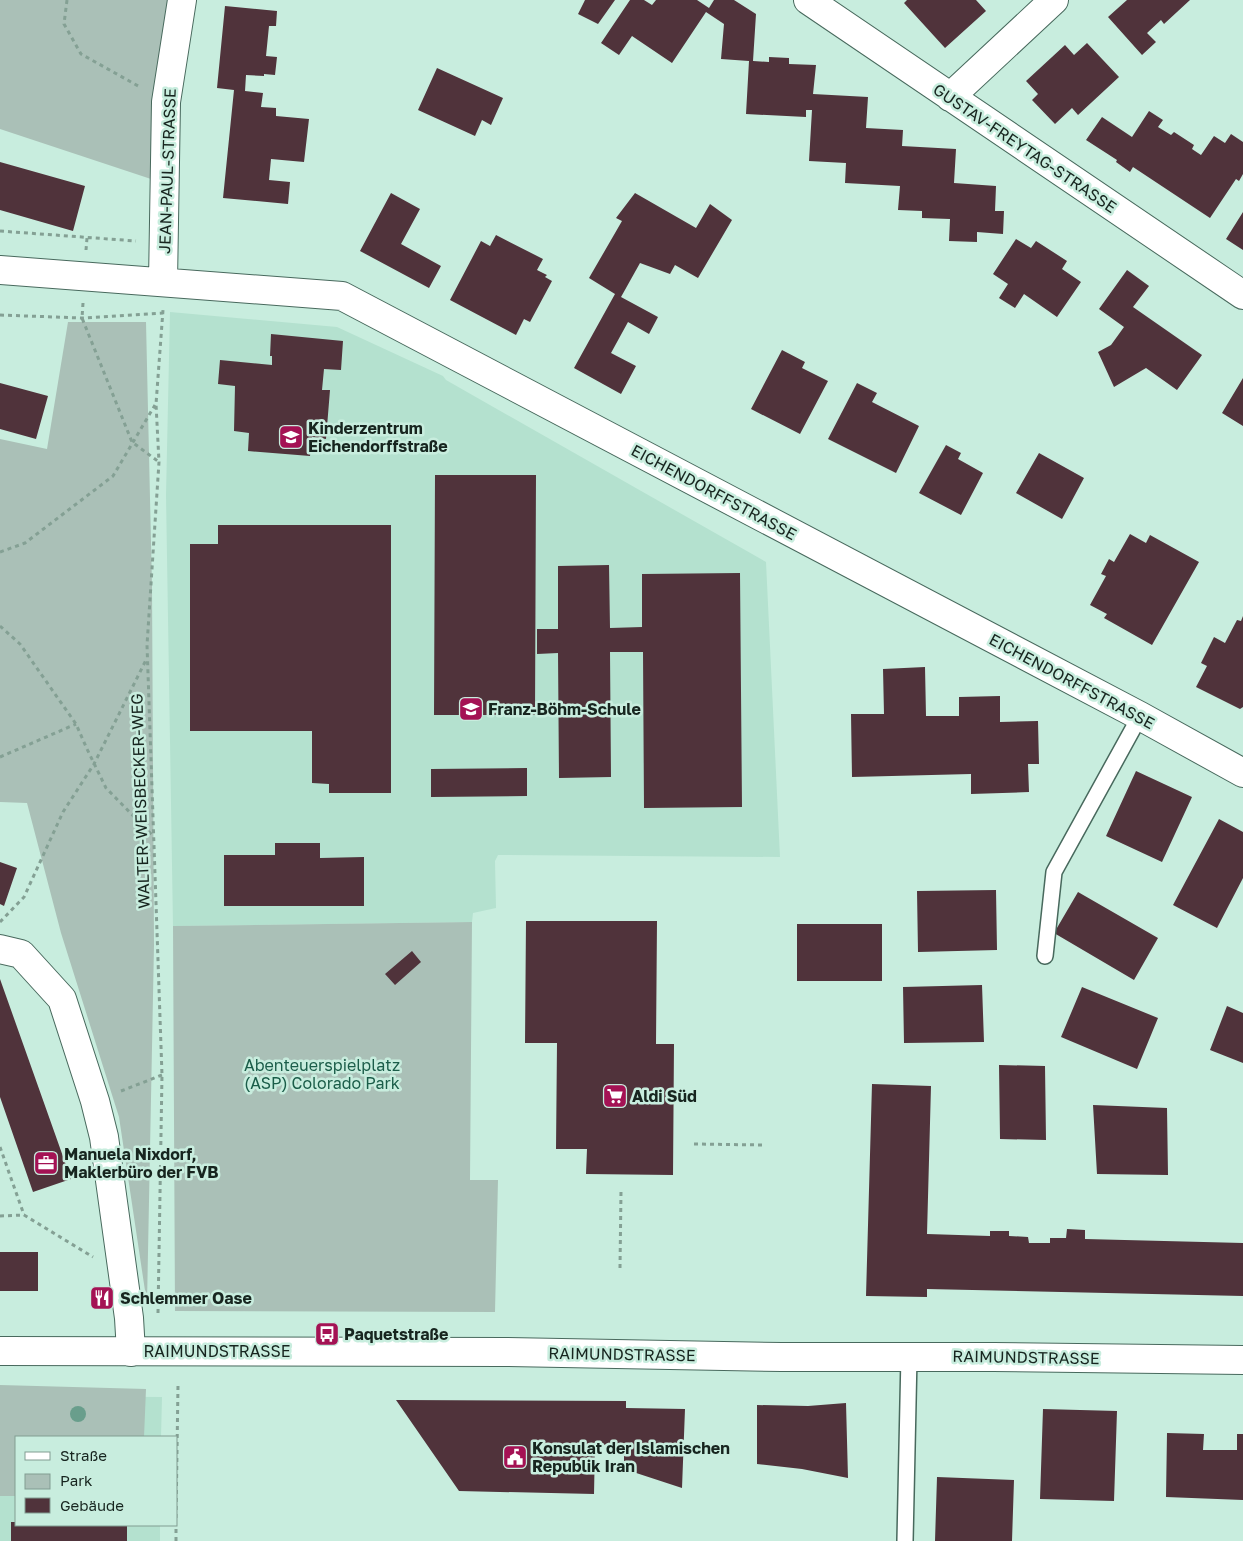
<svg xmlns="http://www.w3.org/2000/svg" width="1243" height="1541" viewBox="0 0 1243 1541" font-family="'Golos Text',sans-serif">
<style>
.built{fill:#b4e1cf}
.green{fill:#aac0b7}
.building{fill:#50333b}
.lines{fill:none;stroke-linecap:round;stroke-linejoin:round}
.lane-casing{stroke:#48695d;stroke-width:18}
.street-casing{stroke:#48695d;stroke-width:30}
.secondary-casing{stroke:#48695d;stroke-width:30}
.path{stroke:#84a094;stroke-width:3;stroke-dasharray:4 4;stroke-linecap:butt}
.lane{stroke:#fff;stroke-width:15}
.street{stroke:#fff;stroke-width:28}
.secondary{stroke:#fff;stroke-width:28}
.tree{fill:#699e8c}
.labels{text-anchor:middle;stroke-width:5;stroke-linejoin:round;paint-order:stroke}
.street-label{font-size:16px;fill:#17251f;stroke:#c8edde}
.poi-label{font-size:16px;font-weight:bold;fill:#17251f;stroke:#c8edde;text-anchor:start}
.park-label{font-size:16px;fill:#1b5d49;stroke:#c8edde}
</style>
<rect width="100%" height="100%" fill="#c8edde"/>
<path class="built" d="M170,312L337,327L443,376L446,380L766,562L780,857L498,855L495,861L496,908L473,913L472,922L173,926L166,495Z
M0,1396L162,1397L161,1437H16V1525H160V1541H0Z"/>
<path class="green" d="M0,0H168L151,179L0,129Z
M68,322H146L152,586L154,945L147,1304L119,1117L61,933L27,803L0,802V439L47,449Z
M472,922L470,1180H498L495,1312L175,1311L173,926Z
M0,1385L146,1389L144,1437H16V1496H0Z"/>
<path class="building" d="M585,0H615L598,24L578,14Z
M630,0H644L652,5L656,0H697L709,8L714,0H734L756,14L753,61L769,62V57L789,58V64L816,65L813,94L868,97L866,128L903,130L902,146L956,149L954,183L996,186L995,211H1004L1003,234L977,232V242L949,241L950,219L922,218V211L898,210L900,186L845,183L846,163L809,161L812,110H806V117L746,114L749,61L721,59L724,24L706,12L672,63L632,36L619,55L601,43Z
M907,0H976L986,11L945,48L904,3Z
M1127,0H1190L1164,24L1161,20L1147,33L1156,42L1142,55L1108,17Z
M225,6L277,11L276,26H269L266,56L277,57L275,75L264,74V76L246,75L245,91L263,93L261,107L276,108V116L309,119L304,162L271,159L269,180L290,182L288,204L223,198L234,90L217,88Z
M1087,43L1119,77L1078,115L1072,108L1055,124L1032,100L1038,94L1026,81L1065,45L1074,55Z
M437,68L503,98L491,125L482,120L475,136L418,110Z
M1149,111L1163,120L1158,127L1171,135L1174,132L1194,145L1192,149L1201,155L1214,136L1225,143L1231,134L1243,142V174L1239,181L1236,179L1210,218L1133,167L1130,172L1116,162L1117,160L1086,140L1102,117L1132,137Z
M0,162L85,186L73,231L0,210Z
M391,193L420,209L401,244L441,266L429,288L360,251Z
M635,193L696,228L710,204L732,220L698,278L675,265L670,274L640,263L621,297L658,317L649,334L628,322L611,353L636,366L621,394L574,368L615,294L589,278L622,221L616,218Z
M1243,212V250L1226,239Z
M496,235L543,259L537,270L547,275L545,277L552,281L530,322L524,319L516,335L450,300L481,241L490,246Z
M1016,239L1031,248L1036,241L1067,261L1062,269L1081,282L1057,317L1024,294L1015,308L999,298L1008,284L993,274Z
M1127,270L1149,286L1133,307L1202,355L1177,390L1146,368L1114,387L1098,352L1111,345L1124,327L1099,309Z
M271,334L343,341L341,370L324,369L322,390H330L326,439L312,437L310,456L248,451L249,433L234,431L235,386L218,384L220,360L272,365V356H270Z
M782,350L805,362L802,368L828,381L800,434L751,409Z
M1243,378V426L1222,413Z
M0,383L48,396L36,439L0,429Z
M857,383L877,393L872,402L919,426L896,473L828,439Z
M946,445L961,453L958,459L983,473L961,515L919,493Z
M1039,453L1084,478L1062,519L1016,493Z
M435,475H536L535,715H434Z
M218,525H391V793H329V784L312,783V731H190V544H218Z
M1130,534L1146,543L1150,535L1199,562L1152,645L1104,618L1107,614L1090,605L1106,576L1101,574L1109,559L1114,562Z
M609,565L610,628L642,627V574L740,573L742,807L644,808L643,652H610L611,777L559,778L558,653L537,654V629H558V566Z
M1243,616V707L1240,709L1196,687L1207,666L1201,663L1214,637L1225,643L1237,620L1241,621Z
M925,667L926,716H959V697L1000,696V722L1038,721L1039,764H1028L1029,792L971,794V774L852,777L851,714H884L883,669Z
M527,768V796L431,797V769Z
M1136,771L1192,797L1162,862L1106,836Z
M1219,819L1243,832V878L1217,928L1173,905Z
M275,843H320V858L364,857V906H224V855H275Z
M0,862L17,868L4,906L0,904Z
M996,890L997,950L918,952L917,891Z
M1078,892L1158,938L1134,980L1054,933Z
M526,921H657L656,1044H674L673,1175L586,1174L587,1149H556L557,1043H525Z
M797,924H882V981H797Z
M412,951L421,962L395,985L385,974Z
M0,979L71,1179L33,1192L0,1097Z
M982,985L984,1042L904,1043L903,987Z
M1082,987L1158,1018L1137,1069L1061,1037Z
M1227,1006L1243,1013V1063L1210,1050Z
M999,1065L1045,1066L1046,1140L1000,1139Z
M872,1084L931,1086L927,1234L990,1236V1231H1009V1236L1028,1237L1029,1243H1050V1238H1066L1067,1229L1085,1230V1239L1243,1243V1296L927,1289V1297L866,1296Z
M1093,1105L1167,1108L1168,1175L1097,1174Z
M0,1252H38V1291H0Z
M396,1400L626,1401V1408L685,1409L682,1488L624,1469V1444L595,1445L594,1494L459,1491Z
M846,1403L848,1478L802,1469L757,1464V1405L808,1406Z
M1043,1409L1117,1411L1114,1501L1040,1499Z
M1167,1433L1204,1434L1203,1450H1237V1434H1243V1500L1166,1497Z
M937,1477L1014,1480L1012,1541H935Z
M11,1522H16V1525H127V1541H11Z"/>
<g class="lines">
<defs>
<path id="lane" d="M1045,956L1054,872L1140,716
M905,1541L909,1356"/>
<path id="street" d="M808,0L1243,295
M950,97L1054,0
M0,270L342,296L1140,716L1243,773
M163,282L166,102L182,0
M0,949L21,954L62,999L95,1101L104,1137L129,1318L131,1352"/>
<path id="secondary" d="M0,1351L507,1352L782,1357H993L1243,1360"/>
</defs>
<use href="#lane" class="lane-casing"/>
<use href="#street" class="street-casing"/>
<use href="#secondary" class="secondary-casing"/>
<path class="path" d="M67,0L64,24L81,54L140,87
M0,231L136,241
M86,250L87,238
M83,303L82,318L132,442L159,462
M0,315L82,318L163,313
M0,552L25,543L113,476L155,405
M0,626L20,644L76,724L87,749L106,788L153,836
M0,757L76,724
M0,922L24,897L63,812L94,764L147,658
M121,1091L162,1075
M694,1144L764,1145
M0,1147L24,1215
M0,1216L24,1215L93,1257
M620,1268L621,1191
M158,1313L162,1075L147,645L159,462L156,404L163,310
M176,1518L178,1385
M176,1541V1525"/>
<use href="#lane" class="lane"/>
<use href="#street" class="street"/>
<use href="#secondary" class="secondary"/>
</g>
<circle class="tree" cx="78" cy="1414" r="8"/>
<defs>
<symbol id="school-square" viewBox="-11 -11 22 22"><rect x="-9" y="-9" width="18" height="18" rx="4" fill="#a41254" stroke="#c8edde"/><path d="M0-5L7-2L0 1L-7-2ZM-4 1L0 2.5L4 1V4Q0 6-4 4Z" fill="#fff"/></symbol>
<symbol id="supermarket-square" viewBox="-11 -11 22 22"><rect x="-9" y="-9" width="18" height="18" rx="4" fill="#a41254" stroke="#c8edde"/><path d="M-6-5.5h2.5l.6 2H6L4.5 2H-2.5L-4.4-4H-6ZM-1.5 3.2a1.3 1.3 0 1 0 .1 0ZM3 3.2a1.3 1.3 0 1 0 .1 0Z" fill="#fff"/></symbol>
<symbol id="office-square" viewBox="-11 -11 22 22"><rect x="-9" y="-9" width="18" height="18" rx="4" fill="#a41254" stroke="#c8edde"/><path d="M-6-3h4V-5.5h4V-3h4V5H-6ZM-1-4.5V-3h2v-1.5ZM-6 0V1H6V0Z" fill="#fff"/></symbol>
<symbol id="restaurant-square" viewBox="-11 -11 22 22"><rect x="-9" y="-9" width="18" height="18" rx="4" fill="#a41254" stroke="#c8edde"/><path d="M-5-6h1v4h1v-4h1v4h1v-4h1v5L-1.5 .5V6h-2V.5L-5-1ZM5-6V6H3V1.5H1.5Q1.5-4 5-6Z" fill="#fff"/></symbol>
<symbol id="bus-square" viewBox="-11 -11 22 22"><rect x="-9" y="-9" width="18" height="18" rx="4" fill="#a41254" stroke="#c8edde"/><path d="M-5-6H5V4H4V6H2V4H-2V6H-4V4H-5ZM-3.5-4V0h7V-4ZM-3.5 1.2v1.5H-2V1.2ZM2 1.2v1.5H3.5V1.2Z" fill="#fff"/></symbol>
<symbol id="civic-square" viewBox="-11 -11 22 22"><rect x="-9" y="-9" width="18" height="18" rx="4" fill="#a41254" stroke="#c8edde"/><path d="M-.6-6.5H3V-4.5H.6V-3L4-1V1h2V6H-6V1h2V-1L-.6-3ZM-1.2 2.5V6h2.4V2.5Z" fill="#fff"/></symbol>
</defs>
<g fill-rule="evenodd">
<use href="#school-square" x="277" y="423" width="28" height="28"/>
<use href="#school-square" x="457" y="695" width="28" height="28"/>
<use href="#supermarket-square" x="601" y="1082" width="28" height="28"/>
<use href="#office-square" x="32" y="1149" width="28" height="28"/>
<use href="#restaurant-square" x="88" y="1284" width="28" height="28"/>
<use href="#bus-square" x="313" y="1320" width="28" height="28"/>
<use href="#civic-square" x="501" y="1443" width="28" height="28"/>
</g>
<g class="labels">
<g class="street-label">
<text transform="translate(1025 148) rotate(34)" y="6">GUSTAV-FREYTAG-STRASSE</text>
<text transform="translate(167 171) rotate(-88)" y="6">JEAN-PAUL-STRASSE</text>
<text transform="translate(714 492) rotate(28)" y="6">EICHENDORFFSTRASSE</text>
<text transform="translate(1072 681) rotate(28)" y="6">EICHENDORFFSTRASSE</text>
<text transform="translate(140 801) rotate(-92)" y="6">WALTER-WEISBECKER-WEG</text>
<text x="217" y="1357">RAIMUNDSTRASSE</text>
<text transform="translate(622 1354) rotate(1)" y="6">RAIMUNDSTRASSE</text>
<text transform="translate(1026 1357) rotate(1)" y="6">RAIMUNDSTRASSE</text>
</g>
<g class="poi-label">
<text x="308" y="434">Kinderzentrum<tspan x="308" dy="18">Eichendorffstraße</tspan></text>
<text x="488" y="715">Franz-Böhm-Schule</text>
<text x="632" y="1102">Aldi Süd</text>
<text x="64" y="1160">Manuela Nixdorf,<tspan x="64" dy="18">Maklerbüro der FVB</tspan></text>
<text x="120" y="1304">Schlemmer Oase</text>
<text x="344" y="1340">Paquetstraße</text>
<text x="532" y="1454">Konsulat der Islamischen<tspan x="532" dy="18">Republik Iran</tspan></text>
</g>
<g class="park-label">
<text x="322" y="1071">Abenteuerspielplatz<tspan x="322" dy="18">(ASP) Colorado Park</tspan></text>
</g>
</g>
<rect x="15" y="1436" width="162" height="90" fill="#c8edde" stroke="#819d92"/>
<rect x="25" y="1452" width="25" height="8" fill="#ffffff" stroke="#819d92"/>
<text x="60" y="1461" font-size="15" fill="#17251f">Straße</text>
<rect x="25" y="1474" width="25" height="15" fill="#aac0b7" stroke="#819d92"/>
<text x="60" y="1486" font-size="15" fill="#17251f">Park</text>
<rect x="25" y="1498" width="25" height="15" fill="#50333b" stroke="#819d92"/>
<text x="60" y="1511" font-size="15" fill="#17251f">Gebäude</text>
</svg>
